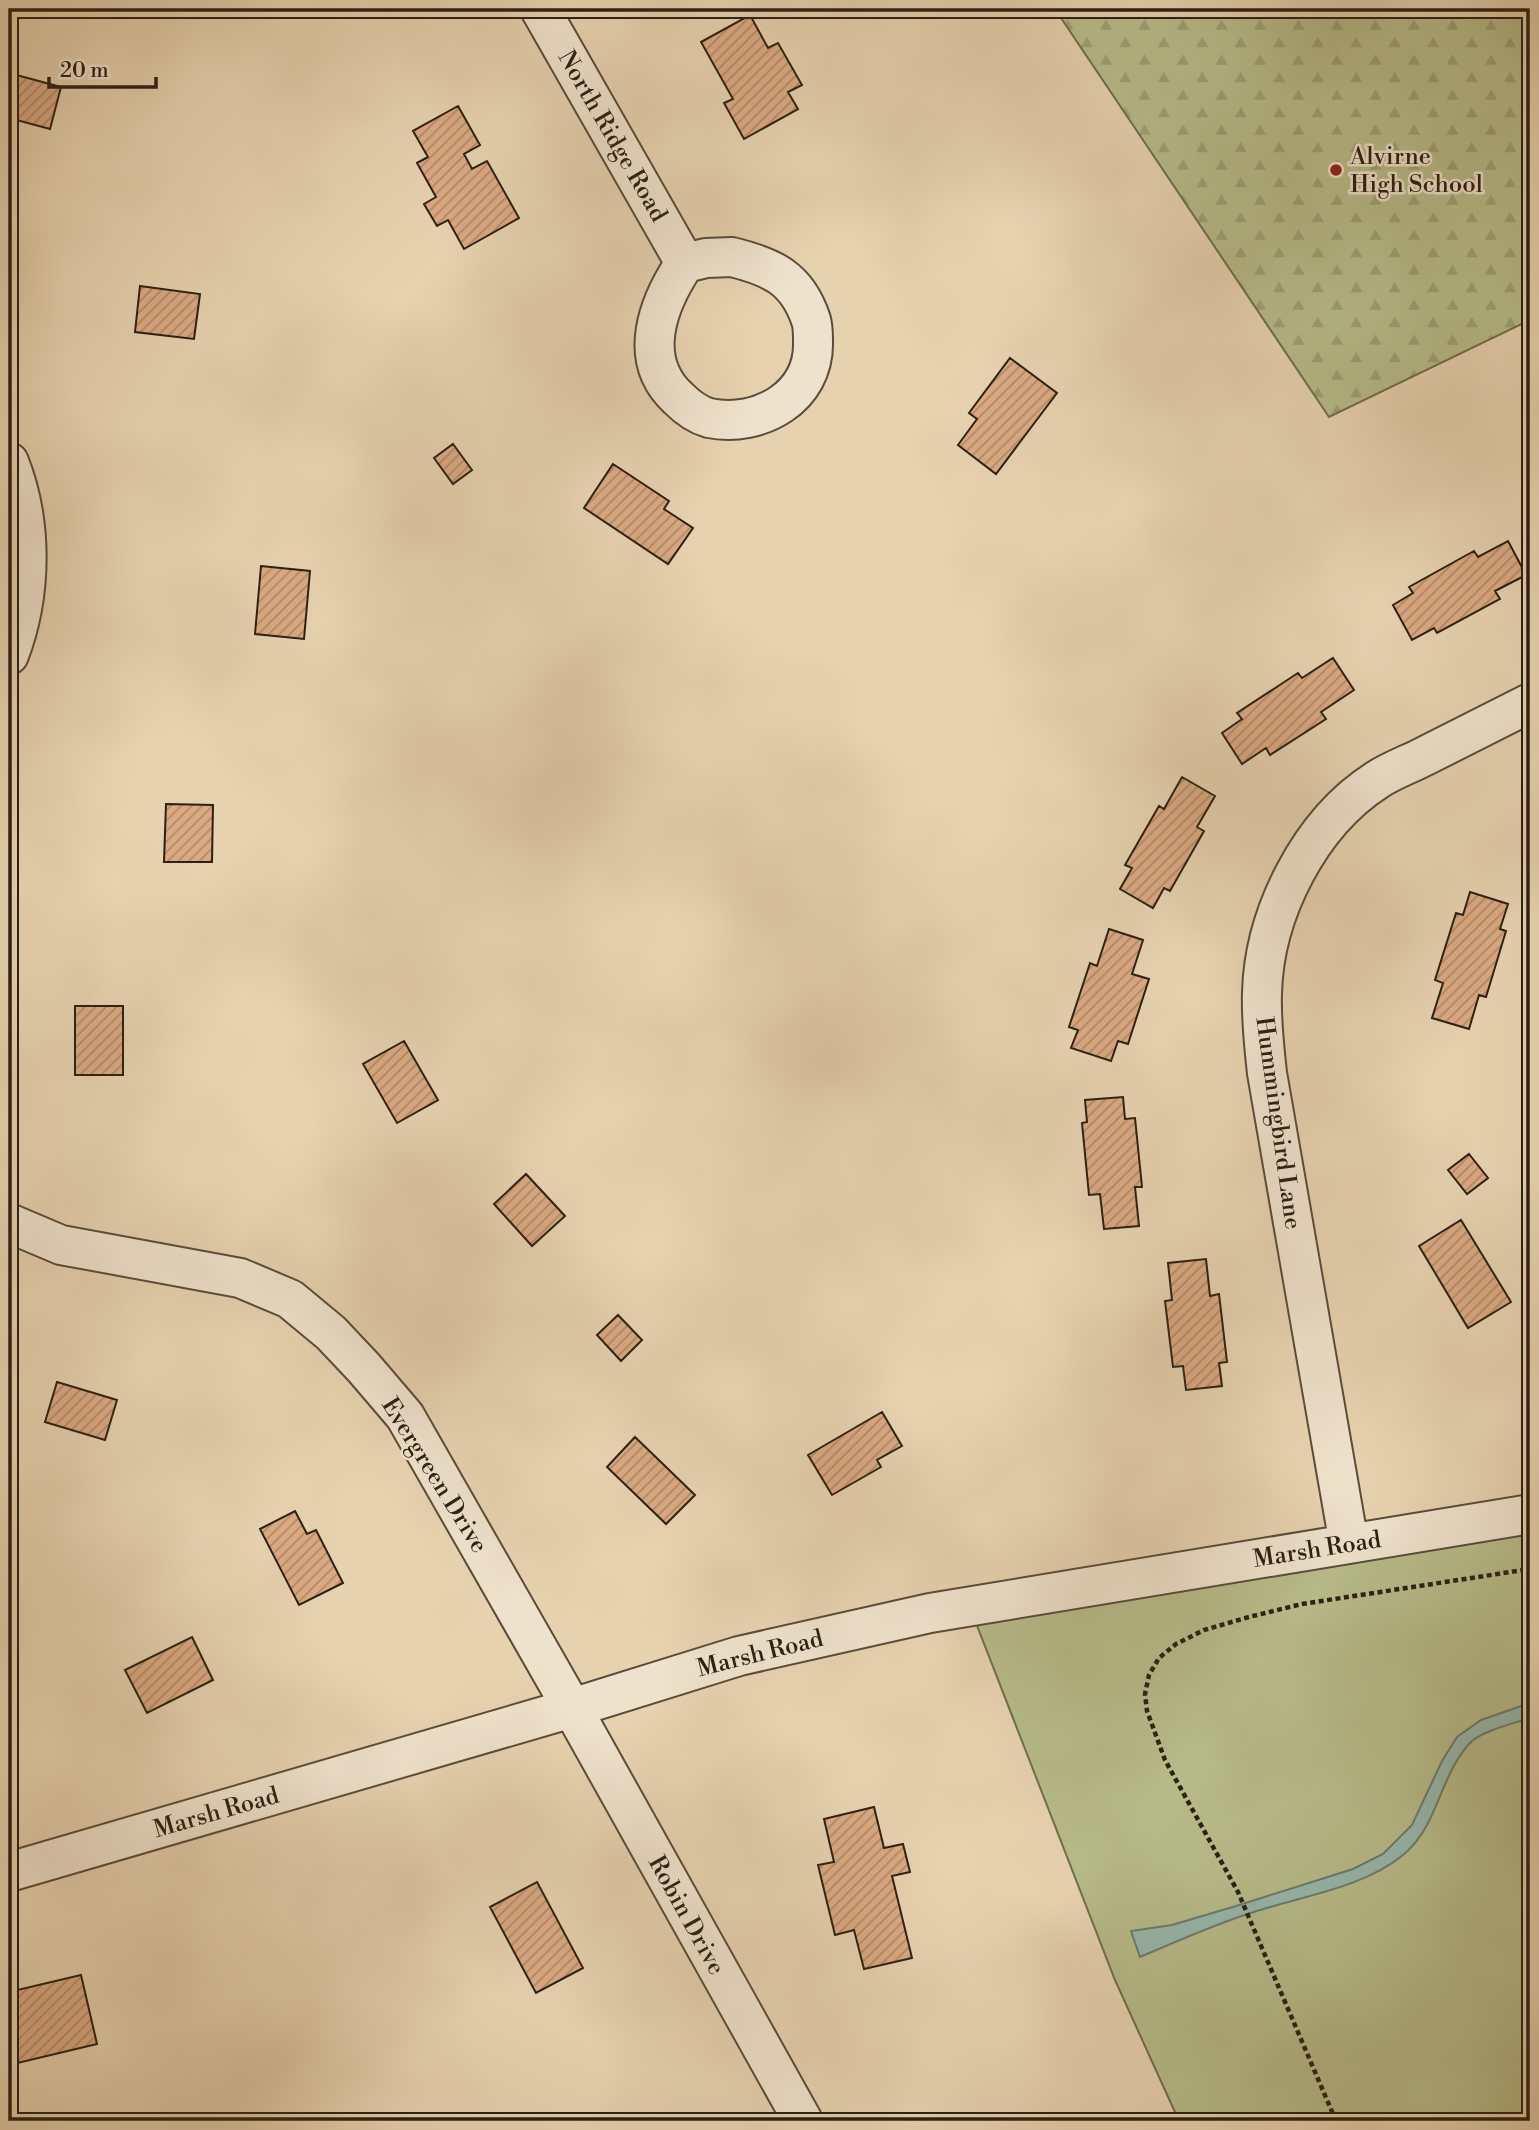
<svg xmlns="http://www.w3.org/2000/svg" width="1539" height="2130" viewBox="0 0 1539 2130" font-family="'Libre Bodoni',serif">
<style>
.grass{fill:#b7bb8a;stroke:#716e4e;stroke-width:2}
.forest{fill:url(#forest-firs);stroke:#716e4e;stroke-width:2}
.water{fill:#97b7ac;stroke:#6c7b6e;stroke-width:2}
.building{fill:url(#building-hatch);stroke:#2b2012;stroke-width:2}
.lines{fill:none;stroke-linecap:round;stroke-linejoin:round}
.minor-casing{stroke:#5a4c3a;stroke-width:42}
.path{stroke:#2b2012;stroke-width:4.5;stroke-dasharray:5 3.5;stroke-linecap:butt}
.minor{stroke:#efe2cc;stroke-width:38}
.poi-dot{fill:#8f2418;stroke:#efe2cc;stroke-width:2.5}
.labels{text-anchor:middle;stroke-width:5;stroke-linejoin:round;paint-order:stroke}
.street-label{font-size:24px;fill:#2b2012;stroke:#efe2cc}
.poi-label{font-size:24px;fill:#2b2012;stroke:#efe2cc;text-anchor:start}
</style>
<defs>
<pattern id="forest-firs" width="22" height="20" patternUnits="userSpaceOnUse" patternTransform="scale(1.75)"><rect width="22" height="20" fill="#b7bb8a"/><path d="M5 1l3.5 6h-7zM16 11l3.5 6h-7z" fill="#9ea076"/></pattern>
<pattern id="building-hatch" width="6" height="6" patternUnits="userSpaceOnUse" patternTransform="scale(1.75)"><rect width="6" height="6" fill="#dbaa83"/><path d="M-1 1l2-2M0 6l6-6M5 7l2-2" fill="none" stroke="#b28a6a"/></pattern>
</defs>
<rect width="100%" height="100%" fill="#e7d2b0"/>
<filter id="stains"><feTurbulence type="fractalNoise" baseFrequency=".00286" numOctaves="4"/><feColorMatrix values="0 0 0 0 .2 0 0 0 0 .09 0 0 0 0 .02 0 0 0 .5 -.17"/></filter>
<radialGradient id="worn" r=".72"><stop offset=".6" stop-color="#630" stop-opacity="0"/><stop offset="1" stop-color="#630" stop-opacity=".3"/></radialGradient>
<path class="grass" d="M1530,1528V2121H1179L1115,1980L976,1623Z"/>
<path class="forest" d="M1055,9H1530V320L1329,417Z"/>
<path class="water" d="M1530,1703V1718C1515,1723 1482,1731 1471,1742C1439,1775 1439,1826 1403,1855C1363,1888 1302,1896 1254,1912C1215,1924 1178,1941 1140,1957L1131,1931L1172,1925L1236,1906L1353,1869L1383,1854L1412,1825L1442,1761L1457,1737L1481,1720Z"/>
<path class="building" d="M750,15L768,48L778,43L802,85L788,92L798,109L744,139L724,103L733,99L701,42Z
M9,73L61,87L50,129L9,118Z
M458,106L480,145L464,154L472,169L487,161L519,218L464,249L448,220L437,226L424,204L436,197L417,163L428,157L413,131Z
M140,286L200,294L194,339L135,332Z
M1010,358L1057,393L996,474L958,445L977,419L969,413Z
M453,444L472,470L453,484L434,458Z
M613,464L669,501L664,509L693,528L668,564L584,508Z
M1508,541L1526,575L1495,591L1500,599L1437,633L1434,628L1412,640L1393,605L1413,593L1409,587L1474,551L1478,557Z
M261,566L310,571L304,639L255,634Z
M1333,658L1354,690L1321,712L1326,719L1270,755L1266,748L1242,764L1222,733L1242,719L1237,713L1298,673L1302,678Z
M1182,777L1215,796L1197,827L1204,831L1170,891L1164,888L1153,908L1120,889L1132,868L1125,865L1159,806L1164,809Z
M166,804L213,805L212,862H164Z
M1470,892L1508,904L1500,929L1506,931L1486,997L1479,995L1469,1029L1432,1018L1443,983L1435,980L1456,913L1463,915Z
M1109,929L1143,940L1132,974L1149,979L1128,1044L1118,1041L1111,1061L1071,1048L1078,1030L1069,1027L1090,963L1097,966Z
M75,1006H123V1075H75Z
M404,1041L438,1100L397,1123L363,1064Z
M1123,1097L1125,1119L1135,1118L1142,1187H1135L1139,1226L1104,1229L1100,1194L1089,1195L1082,1123L1087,1122L1085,1100Z
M1469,1154L1488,1178L1467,1194L1448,1170Z
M526,1174L565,1216L532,1246L494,1204Z
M1461,1220L1511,1302L1468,1328L1419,1246Z
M1206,1259L1210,1296L1219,1294L1227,1362L1219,1363L1222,1386L1186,1390L1183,1366L1173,1367L1165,1301L1172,1300L1168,1263Z
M618,1315L642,1340L621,1361L597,1335Z
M57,1382L117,1400L105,1440L45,1422Z
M882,1412L902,1446L877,1460L881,1467L832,1495L808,1455Z
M635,1437L695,1495L666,1524L607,1467Z
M295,1511L307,1534L316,1530L343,1583L299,1605L260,1529Z
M192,1637L213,1680L147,1713L125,1670Z
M874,1807L884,1848L903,1844L910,1872L892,1876L912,1958L864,1969L854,1930L835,1935L818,1865L834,1862L824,1819Z
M537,1882L583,1968L536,1993L490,1907Z
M81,1975L97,2044L9,2065V1992Z"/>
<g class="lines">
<defs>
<path id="minor" d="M540,9L685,263
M732,257C772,267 797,278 811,320C813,326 813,334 813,341C815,397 760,428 709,418C698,415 686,406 678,398C636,359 658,303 685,263L706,258Z
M9,462C33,522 32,595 9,655
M9,1223L61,1245L240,1278L290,1299L331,1333L364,1368L405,1416L572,1708L803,2121
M1349,1544L1267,1073C1264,1046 1261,1020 1262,993C1264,913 1310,823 1377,780C1392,770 1410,764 1425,756C1460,738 1495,721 1530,703
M9,1872L572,1708L739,1656L930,1613L1530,1514"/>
</defs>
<use href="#minor" class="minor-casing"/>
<path class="path" d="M1336,2121L1238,1892L1165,1760L1147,1711L1145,1694L1149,1675L1159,1658L1176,1644L1204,1630L1249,1617L1302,1604L1530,1569"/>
<use href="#minor" class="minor"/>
</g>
<circle class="poi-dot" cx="1336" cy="170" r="7"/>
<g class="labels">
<g class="street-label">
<text transform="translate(613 136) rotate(60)" y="8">North Ridge Road</text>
<text transform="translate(1279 1123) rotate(82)" y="8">Hummingbird Lane</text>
<text transform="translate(435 1475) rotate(58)" y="8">Evergreen Drive</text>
<text transform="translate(1317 1549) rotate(-9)" y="8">Marsh Road</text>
<text transform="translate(760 1653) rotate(-14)" y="8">Marsh Road</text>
<text transform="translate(216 1812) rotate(-16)" y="8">Marsh Road</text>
<text transform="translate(687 1915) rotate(61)" y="8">Robin Drive</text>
</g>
<g class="poi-label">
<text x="1350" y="164">Alvirne<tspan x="1350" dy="28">High School</tspan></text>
</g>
</g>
<rect width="1539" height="2130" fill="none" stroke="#e7d2b0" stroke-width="35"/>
<rect x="10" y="10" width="1518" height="2109" fill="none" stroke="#2b2012" stroke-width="3.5"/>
<rect x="18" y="18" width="1504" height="2095" fill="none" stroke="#2b2012" stroke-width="2"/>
<path d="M49 77v10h107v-10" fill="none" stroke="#2b2012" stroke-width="3.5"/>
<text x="60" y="77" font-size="21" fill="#2b2012" stroke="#efe2cc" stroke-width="5" paint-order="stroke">20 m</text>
<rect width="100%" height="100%" filter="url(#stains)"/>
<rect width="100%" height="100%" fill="url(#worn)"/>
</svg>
